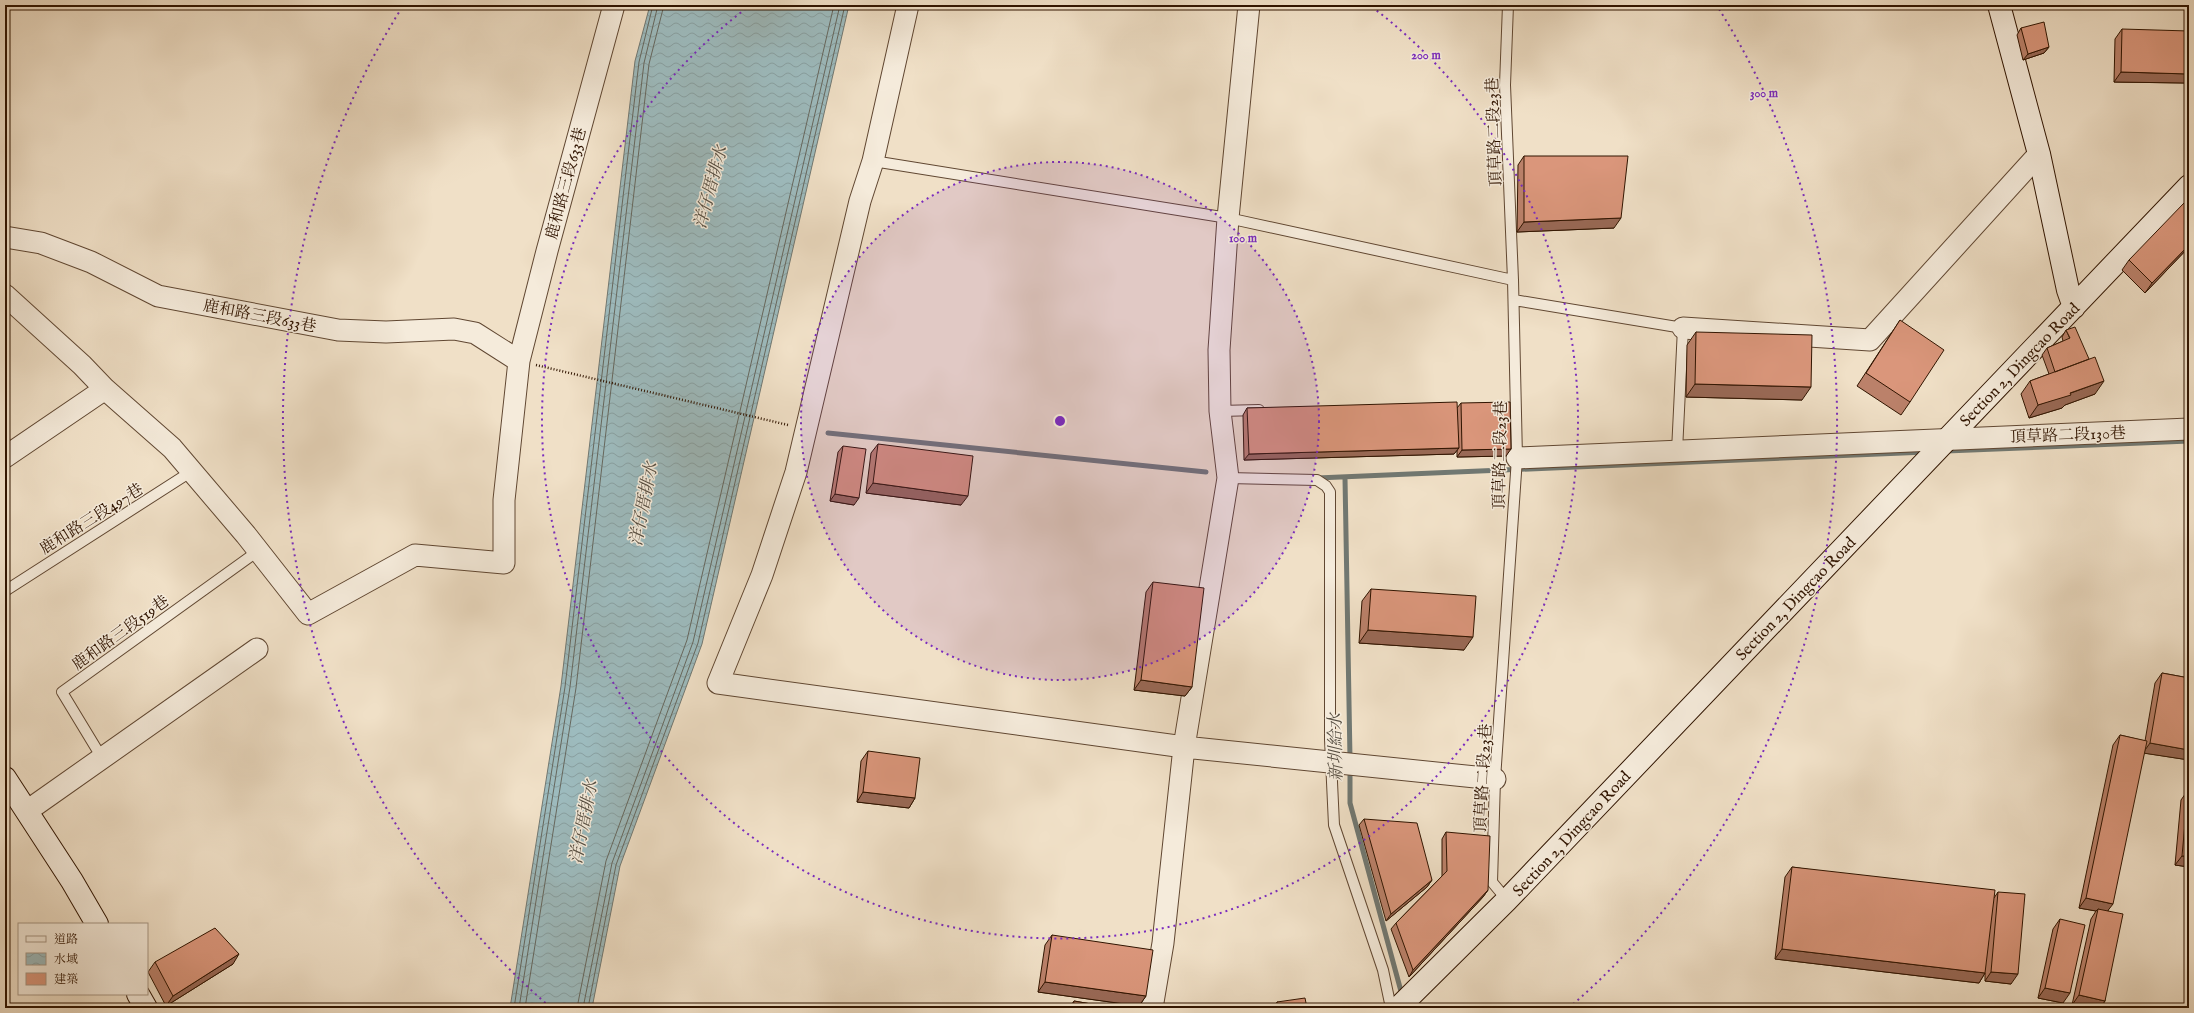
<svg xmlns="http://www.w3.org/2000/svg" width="2194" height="1013" viewBox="0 0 2194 1013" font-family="'IM FELL English','Noto Serif TC',serif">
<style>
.water{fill:url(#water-waves);stroke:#717872}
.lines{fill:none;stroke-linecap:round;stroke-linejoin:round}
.shore{stroke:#66685f;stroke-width:1}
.stream{stroke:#717872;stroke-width:5}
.lane-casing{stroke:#604732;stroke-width:12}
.street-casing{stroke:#604732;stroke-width:23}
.secondary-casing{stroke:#301400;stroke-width:24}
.path{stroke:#301400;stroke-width:2.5;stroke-dasharray:1 2;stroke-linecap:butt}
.lane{stroke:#f5ebdb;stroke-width:10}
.street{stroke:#f5ebdb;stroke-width:21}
.secondary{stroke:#f5ebdb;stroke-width:22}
.wall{fill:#bb816a;stroke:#301400}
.shaded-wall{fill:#996956;stroke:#301400}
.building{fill:#da967b;stroke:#301400}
.ring{fill:none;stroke:#7b2cbf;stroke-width:2;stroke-dasharray:2 4}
.labels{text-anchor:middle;stroke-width:3;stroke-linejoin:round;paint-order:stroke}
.street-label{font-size:16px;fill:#301400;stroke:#f5ebdb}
.water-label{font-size:17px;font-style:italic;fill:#564e42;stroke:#f5ebdb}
.centre{fill:#7b2cbf;stroke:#f5ebdb;stroke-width:2}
.ring-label{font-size:12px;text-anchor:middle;font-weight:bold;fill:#7b2cbf;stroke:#f5ebdb;stroke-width:3;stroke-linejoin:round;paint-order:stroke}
</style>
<defs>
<pattern id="water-waves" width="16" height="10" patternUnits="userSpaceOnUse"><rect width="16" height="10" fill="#9dbbbe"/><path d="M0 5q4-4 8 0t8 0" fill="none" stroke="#88a0a2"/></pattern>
</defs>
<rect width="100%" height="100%" fill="#f0e0c7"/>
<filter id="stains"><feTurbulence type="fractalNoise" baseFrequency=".005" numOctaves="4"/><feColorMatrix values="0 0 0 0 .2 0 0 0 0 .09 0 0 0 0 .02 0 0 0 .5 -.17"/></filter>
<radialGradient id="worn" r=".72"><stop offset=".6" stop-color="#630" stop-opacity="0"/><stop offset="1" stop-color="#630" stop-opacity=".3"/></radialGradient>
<path class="water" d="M650,5H849L702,644L620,866L592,1008H510L561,686L635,61Z"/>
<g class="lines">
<path class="shore" d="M514,1008L565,687L639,62L653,5
M519,1008L570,687L644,63L658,5
M525,1008L576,688L649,64L664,5
M577,1008L606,861L687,640L834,5
M583,1008L612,863L693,642L840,5
M588,1008L616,865L698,643L845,5"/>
<path class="stream" d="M828,433L1206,472
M1946,451L2189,441
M1317,478L1926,452
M1345,478L1350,758
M1350,768V803L1402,995"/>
<defs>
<path id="lane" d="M873,161L1228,218L1513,280
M1514,300L1683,328L1677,451
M1220,411L1259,410
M1228,478L1317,480L1326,486L1330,492V739L1334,825L1383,970L1391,1008
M5,591L192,471
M102,758L62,692L258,551
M1507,900L1492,882L1495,779L1517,458L1513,280L1505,85L1508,5"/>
<path id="street" d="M908,5L873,161L860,201L796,472L762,575L718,683L1184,747L1495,779
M5,237L41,243L91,262L158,296L338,330L386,332L454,329L475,333L519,361
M5,295L82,365L105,389L172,448L246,535L308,614L415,555L504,563V500L519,361L547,251L614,5
M1683,328L1870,340L2039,154
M5,457L105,389
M1517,458L2189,429
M27,811L257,649
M1152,1008L1163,943L1184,747L1228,478L1220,411L1219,350L1228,218L1249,5"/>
<path id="secondary" d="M1999,5L2039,154L2068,290L2074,307
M5,778L72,881L97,924
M138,994L146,1008
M1398,1008L1507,900L2189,186"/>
</defs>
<use href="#lane" class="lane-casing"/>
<use href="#street" class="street-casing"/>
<use href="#secondary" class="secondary-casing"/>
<path class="path" d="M536,365L788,425"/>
<use href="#lane" class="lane"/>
<use href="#street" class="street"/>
<use href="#secondary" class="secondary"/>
</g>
<path class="wall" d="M2021,28L2049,47L2044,53L2023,60L2017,35Z
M2122,29L2185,83L2114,82L2115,39Z
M1524,156L1614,228L1517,232L1518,165Z
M2189,208V247L2145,293L2122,270L2129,260Z
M1900,320L1910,402L1901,415L1857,386Z
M2066,330L2095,394L2065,405L2062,408L2029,418L2021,394L2030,381L2049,374L2042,355L2047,348L2063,341L2062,337Z
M1696,332L1802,400L1686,397L1687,345Z
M1461,403L1506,456L1457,457V450L1454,454L1244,460L1243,415L1247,408H1457Z
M878,444L961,505L866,493L871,453Z
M843,446L854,505L830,501L838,452Z
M1153,582L1192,687L1185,696L1134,690L1146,592Z
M1371,589L1464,650L1359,643L1362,601Z
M2162,673L2189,678V760L2144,753L2108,911L2105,1001L2100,1008H2088L2072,1005L2091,919L2096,911L2079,908L2113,745L2120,735L2145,741L2155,683Z
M868,751L915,798L909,808L857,802L861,761Z
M2188,790L2189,791V867L2175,865L2181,800Z
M1364,819L1432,880L1427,887L1386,921L1359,825Z
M1446,832L1488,890L1483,897L1409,977L1391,929L1396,923L1442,876V839Z
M1792,867L1994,898L1998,892L2011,984L1985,981V973L1979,983L1775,959L1785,877Z
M2060,919L2063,1003L2038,998L2053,929Z
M1052,935L1146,996L1139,1006L1038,992L1045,945Z
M155,962L233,964L166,1006L148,972Z
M1074,1001L1114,1008H1069Z
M1277,1002L1307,1008H1273Z"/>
<path class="shaded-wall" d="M2049,47L2044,53L2023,60L2028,54Z
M2121,72L2189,74V77L2185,83L2114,82Z
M1621,218L1614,228L1517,232L1524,222Z
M2189,245V247L2145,293L2152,283Z
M2104,381L2095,394L2065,405L2062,408L2029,418L2038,405Z
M1695,384L1811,387L1802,400L1686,397Z
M1459,448L1454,454L1244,460L1249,454Z
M1511,449L1506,456L1457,457L1462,450Z
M873,483L968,496L961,505L866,493Z
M835,494L859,498L854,505L830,501Z
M1368,630L1473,637L1464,650L1359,643Z
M1141,680L1192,687L1185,696L1134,690Z
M2150,743L2189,750V760L2143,753Z
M863,792L915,798L909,808L857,802Z
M2182,856H2189V867L2175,865Z
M1432,880L1427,887L1386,921L1391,914Z
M1488,890L1483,897L1409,977L1413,970Z
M2086,898L2113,904L2106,913L2098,909L2096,911L2079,908Z
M1782,949L1985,973L1979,983L1775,959Z
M239,954L233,964L166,1006L173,996Z
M1991,972L2018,974L2011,984L1985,981Z
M1045,982L1146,996L1139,1006L1038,992Z
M2045,988L2070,993L2063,1003L2038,998Z
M2079,995L2105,1001L2100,1008H2088L2072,1005Z"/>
<path class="building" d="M2044,22L2049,47L2028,54L2021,28Z
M2122,29L2189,31V74L2121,72Z
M1524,156H1628L1621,218L1524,222Z
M2184,203L2189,208V245L2152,283L2129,260Z
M1900,320L1944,350L1910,402L1866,373Z
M2075,327L2089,359L2055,372L2047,348L2070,338L2066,330Z
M1696,332L1812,335L1811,387L1695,384Z
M2095,357L2104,381L2070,393L2071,395L2038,405L2030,381Z
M1457,402L1459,448L1249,454L1247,408Z
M1510,402L1511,449L1462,450L1461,403Z
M878,444L973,456L968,496L873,483Z
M843,446L866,449L859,498L835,494Z
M1153,582L1204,588L1192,687L1141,680Z
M1371,589L1476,596L1473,637L1368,630Z
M2162,673L2189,678V750L2150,743Z
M2120,735L2147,741L2113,904L2086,898Z
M868,751L920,758L915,798L863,792Z
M2188,790L2189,791V856H2182Z
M1364,819L1417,823L1432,880L1391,914Z
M1446,832L1490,836L1488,890L1413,970L1396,923L1447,871Z
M1792,867L1995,890L1985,973L1782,949Z
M1998,892L2025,894L2018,974L1991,972Z
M2098,909L2123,914L2105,1001L2079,995Z
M2060,919L2085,925L2070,993L2045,988Z
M215,928L239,954L173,996L155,962Z
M1052,935L1153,950L1146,996L1045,982Z
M1305,998L1307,1008H1278L1277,1002Z
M1074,1001L1114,1008H1073Z
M1242,1004L1261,1006V1008H1241Z"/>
<circle cx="1060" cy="421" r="259" fill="#7b2cbf" fill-opacity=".12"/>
<g class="ring">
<circle cx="1060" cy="421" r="259"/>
<path d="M1372 7A518 518 0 1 1 748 7"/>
<path d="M550 1007A777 777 0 0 1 401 9M1719 9A777 777 0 0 1 1570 1007"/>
</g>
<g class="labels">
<g class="street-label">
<text transform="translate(1493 132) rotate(-92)" y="6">頂草路二段23巷</text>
<text transform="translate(565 183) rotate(-75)" y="6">鹿和路三段633巷</text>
<text transform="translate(260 315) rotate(11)" y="6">鹿和路三段633巷</text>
<text transform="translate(2019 364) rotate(-46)" y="6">Section 2, Dingcao Road</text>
<text transform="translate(2068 434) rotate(-2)" y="6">頂草路二段130巷</text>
<text transform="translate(1499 455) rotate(-89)" y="6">頂草路二段23巷</text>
<text transform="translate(91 518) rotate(-32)" y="6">鹿和路三段497巷</text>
<text transform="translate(1795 598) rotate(-46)" y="6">Section 2, Dingcao Road</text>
<text transform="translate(120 632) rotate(-36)" y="6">鹿和路三段519巷</text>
<text transform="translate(1482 778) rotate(-87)" y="6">頂草路二段23巷</text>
<text transform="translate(1571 833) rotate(-47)" y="6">Section 2, Dingcao Road</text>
</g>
<g class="water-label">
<text transform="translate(710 187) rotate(-75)" y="6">洋仔厝排水</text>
<text transform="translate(643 504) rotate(-79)" y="6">洋仔厝排水</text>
<text transform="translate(1335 747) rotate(-91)" y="6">新圳給水</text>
<text transform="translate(583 822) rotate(-79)" y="6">洋仔厝排水</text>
</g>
</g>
<circle cx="1060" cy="421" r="6" class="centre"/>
<g class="ring-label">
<text x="1426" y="59">200 m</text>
<text x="1764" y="97">300 m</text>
<text x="1243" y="242">100 m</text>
</g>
<rect width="2194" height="1013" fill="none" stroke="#f0e0c7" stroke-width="20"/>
<rect x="6" y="6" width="2182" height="1001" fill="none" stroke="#301400" stroke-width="2"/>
<rect x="10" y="10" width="2174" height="993" fill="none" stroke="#301400"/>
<rect x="18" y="923" width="130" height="72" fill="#f5ebdb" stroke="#a69583"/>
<rect x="26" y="936" width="20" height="6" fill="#f5ebdb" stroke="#a69583"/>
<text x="54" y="943" font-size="12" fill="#301400">道路</text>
<rect x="26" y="953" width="20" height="12" fill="url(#water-waves)" stroke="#a69583"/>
<text x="54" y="963" font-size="12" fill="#301400">水域</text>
<rect x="26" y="973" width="20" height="12" fill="#da967b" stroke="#a69583"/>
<text x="54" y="983" font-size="12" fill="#301400">建築</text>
<rect width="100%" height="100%" filter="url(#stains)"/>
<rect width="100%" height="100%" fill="url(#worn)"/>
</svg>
